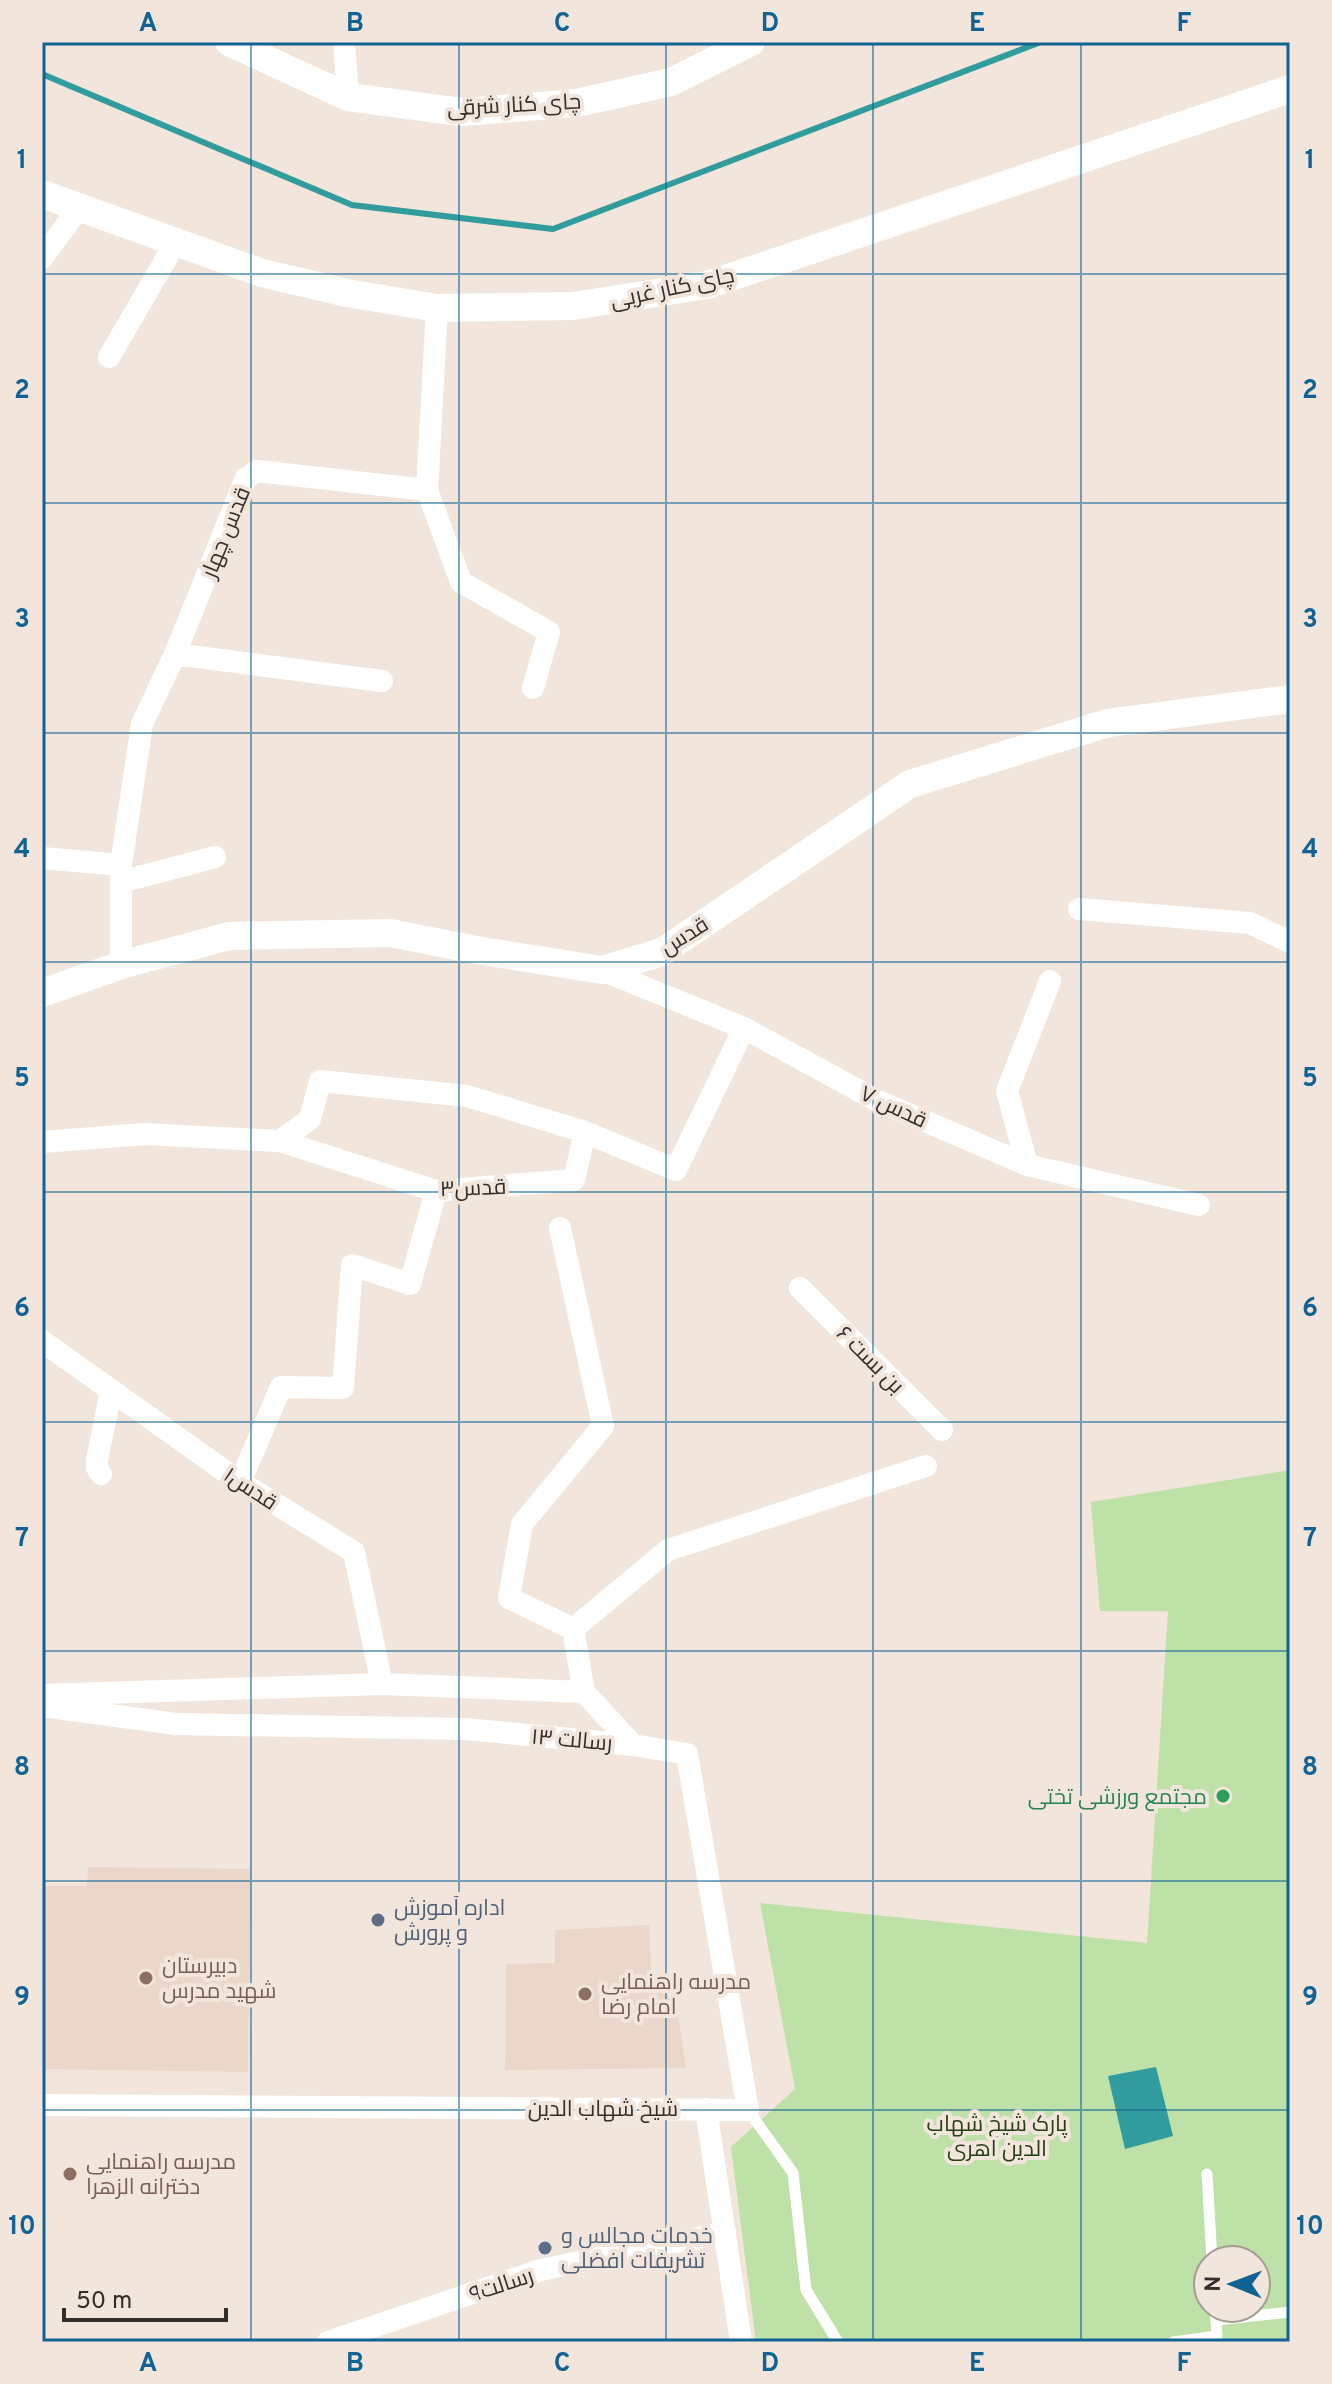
<svg xmlns="http://www.w3.org/2000/svg" width="1332" height="2384" viewBox="0 0 1332 2384" font-family="Overpass,Cairo,sans-serif">
<style>
.built{fill:#ebd7c9}
.green{fill:#bde1a7;fill-rule:evenodd}
.water{fill:#319c9d}
.lines{fill:none;stroke-linecap:round;stroke-linejoin:round}
.stream{stroke:#319c9d;stroke-width:6}
.service{stroke:#fff;stroke-width:11}
.minor{stroke:#fff;stroke-width:22}
.tertiary{stroke:#fff;stroke-width:28}
.grid{fill:none;stroke:#106394;stroke-width:2;stroke-opacity:0.55}
.leisure-dot{fill:#2e9e5b;stroke:#f2e5dc;stroke-width:3}
.service-dot{fill:#5c6f8a;stroke:#f2e5dc;stroke-width:3}
.education-dot{fill:#8d6e63;stroke:#f2e5dc;stroke-width:3}
.labels{text-anchor:middle;stroke-width:8;stroke-linejoin:round;paint-order:stroke}
.street-label{font-size:22px;fill:#342f2c;stroke:#f2e5dc}
.leisure-label{font-size:22px;fill:#27864d;stroke:#f2e5dc;text-anchor:end}
.service-label{font-size:22px;fill:#4e5e75;stroke:#f2e5dc;text-anchor:start}
.education-label{font-size:22px;fill:#785e54;stroke:#f2e5dc;text-anchor:start}
.park-label{font-size:22px;fill:#253e12;stroke:#f2e5dc}
.neatline{fill:none;stroke:#106394;stroke-width:3}
.grid-label{font-size:26px;text-anchor:middle;font-weight:bold;fill:#106394}
</style>
<rect width="100%" height="100%" fill="#f2e5dc"/>
<path class="built" d="M88,1867L251,1869L248,2072L42,2069V1886H87Z
M649,1925L652,1986L676,2002L686,2068L505,2070L506,1964L555,1963V1930Z"/>
<path class="green" d="M1290,1470V2342H756L731,2147L795,2089L760,1903L1147,1943L1168,1611H1100L1091,1502ZM1208,2260H1256V2308H1208Z"/>
<path class="water" d="M1156,2067L1173,2136L1125,2149L1108,2076Z"/>
<g class="lines">
<path class="stream" d="M42,74L352,205L553,229L1041,42"/>
<path class="service" d="M748,2110L793,2173L806,2290L838,2342
M1207,2174L1212,2260
M1216,2320L1290,2312
M1173,2342L1217,2336L1215,2308"/>
<path class="minor" d="M344,42L348,97
M42,258L79,208
M109,357L176,242
M427,490L437,308
M175,654L382,681
M42,858L121,865
M121,882L215,857
M1079,909L1250,923L1290,942
M121,965V865L142,724L175,654L246,478L257,471L427,490L461,582L549,632L533,688
M602,970L744,1028L876,1100L1027,1165L1199,1205
M280,1141L310,1119L320,1081L467,1096L585,1132L676,1170L744,1028
M42,1142L145,1134L280,1141L436,1191L574,1180L585,1132
M1027,1165L1007,1091L1050,981
M560,1228L603,1426L522,1524L509,1598L573,1629
M800,1288L942,1430
M42,1341L240,1482L354,1552L382,1684
M101,1474L97,1468V1460L111,1391
M240,1482L281,1387L343,1388L352,1265L410,1284L436,1191
M584,1692L573,1629L668,1550L926,1466
M42,1695L382,1684L584,1692L633,1745
M42,1706L176,1724L465,1729L633,1745L687,1754L748,2110L42,2105
M706,2109L741,2342
M328,2342L541,2270L725,2232"/>
<path class="tertiary" d="M229,42L348,97L461,112L577,103L671,82L751,42
M42,194L262,273L347,293L437,308L573,306L707,285L1290,89
M42,993L121,965L229,936L390,933L476,950L602,970L662,952L910,784L1108,723L1290,699"/>
</g>
<path class="grid" d="M251,42V2342M459,42V2342M666,42V2342M873,42V2342M1081,42V2342M42,274H1290M42,503H1290M42,733H1290M42,962H1290M42,1192H1290M42,1422H1290M42,1651H1290M42,1881H1290M42,2110H1290"/>
<circle class="leisure-dot" cx="1223" cy="1796" r="8"/>
<g class="service-dot">
<circle cx="378" cy="1920" r="8"/>
<circle cx="545" cy="2248" r="8"/>
</g>
<g class="education-dot">
<circle cx="146" cy="1978" r="8"/>
<circle cx="585" cy="1994" r="8"/>
<circle cx="70" cy="2174" r="8"/>
</g>
<g class="labels">
<g class="street-label">
<text transform="translate(514 104) rotate(-3)" y="8">چای کنار شرقی</text>
<text transform="translate(672 287) rotate(-12)" y="8">چای کنار غربی</text>
<text transform="translate(225 532) rotate(-68)" y="8">قدس چهار</text>
<text transform="translate(684 935) rotate(-32)" y="8">قدس</text>
<text transform="translate(894 1106) rotate(25)" y="8">قدس ۷</text>
<text transform="translate(473 1187) rotate(-2)" y="8">قدس۳</text>
<text transform="translate(871 1359) rotate(45)" y="8">بن بست ۶</text>
<text transform="translate(251 1488) rotate(33)" y="8">قدس۱</text>
<text transform="translate(572 1739) rotate(5)" y="8">رسالت ۱۳</text>
<text x="603" y="2116">شیخ شهاب الدین</text>
<text transform="translate(501 2284) rotate(-18)" y="8">رسالت۹</text>
</g>
<g class="leisure-label">
<text x="1207" y="1804">مجتمع ورزشی تختی</text>
</g>
<g class="service-label">
<text x="394" y="1915">اداره آموزش<tspan x="394" dy="25">و پرورش</tspan></text>
<text x="561" y="2243">خدمات مجالس و<tspan x="561" dy="25">تشریفات افضلی</tspan></text>
</g>
<g class="education-label">
<text x="162" y="1973">دبیرستان<tspan x="162" dy="25">شهید مدرس</tspan></text>
<text x="601" y="1989">مدرسه راهنمایی<tspan x="601" dy="25">امام رضا</tspan></text>
<text x="86" y="2169">مدرسه راهنمایی<tspan x="86" dy="25">دخترانه الزهرا</tspan></text>
</g>
<g class="park-label">
<text x="997" y="2131">پارک شیخ شهاب<tspan x="997" dy="25">الدین اهری</tspan></text>
</g>
</g>
<rect width="1332" height="2384" fill="none" stroke="#f2e5dc" stroke-width="88"/>
<g transform="translate(1232 2284) rotate(271)"><circle r="38" fill="#f2e5dc" stroke="#a69c96" stroke-width="2"/>
<path d="M0-6L14 30L0 20L-14 30Z" fill="#106394"/>
<text y="-12" font-size="22" font-weight="bold" text-anchor="middle" fill="#342f2c">N</text>
</g>
<path d="M64 2308v12h162v-12" fill="none" stroke="#342f2c" stroke-width="4"/>
<text x="76" y="2308" font-size="24" fill="#342f2c" stroke="#f2e5dc" stroke-width="6" paint-order="stroke">50 m</text>
<rect x="44" y="44" width="1244" height="2296" class="neatline"/>
<g class="grid-label">
<text x="148" y="31">A</text>
<text x="355" y="31">B</text>
<text x="562" y="31">C</text>
<text x="770" y="31">D</text>
<text x="977" y="31">E</text>
<text x="1184" y="31">F</text>
<text x="22" y="168">1</text>
<text x="1310" y="168">1</text>
<text x="22" y="398">2</text>
<text x="1310" y="398">2</text>
<text x="22" y="627">3</text>
<text x="1310" y="627">3</text>
<text x="22" y="857">4</text>
<text x="1310" y="857">4</text>
<text x="22" y="1086">5</text>
<text x="1310" y="1086">5</text>
<text x="22" y="1316">6</text>
<text x="1310" y="1316">6</text>
<text x="22" y="1546">7</text>
<text x="1310" y="1546">7</text>
<text x="22" y="1775">8</text>
<text x="1310" y="1775">8</text>
<text x="22" y="2005">9</text>
<text x="1310" y="2005">9</text>
<text x="22" y="2234">10</text>
<text x="1310" y="2234">10</text>
<text x="148" y="2371">A</text>
<text x="355" y="2371">B</text>
<text x="562" y="2371">C</text>
<text x="770" y="2371">D</text>
<text x="977" y="2371">E</text>
<text x="1184" y="2371">F</text>
</g>
</svg>
